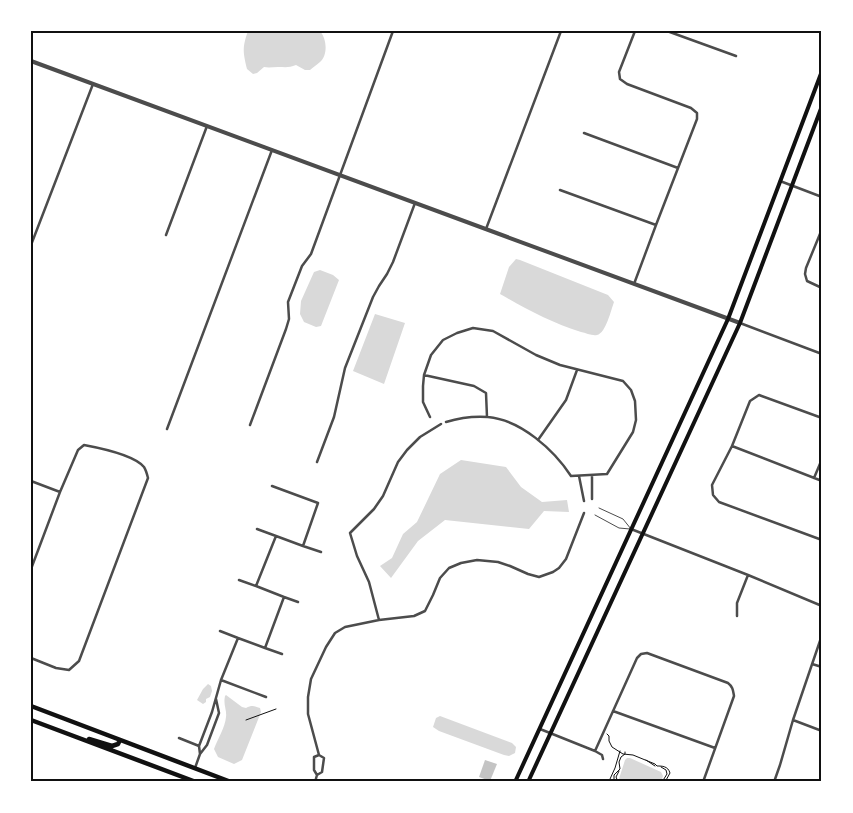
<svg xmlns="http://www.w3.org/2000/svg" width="853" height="813" viewBox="0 0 853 813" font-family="'Exo 2',sans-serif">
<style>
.water{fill:#d9d9d9}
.building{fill:#c4c4c4}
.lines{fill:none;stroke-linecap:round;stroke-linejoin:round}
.path{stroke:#111;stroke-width:1}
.service{stroke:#4c4c4c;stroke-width:1}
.minor{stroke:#4c4c4c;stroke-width:2.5}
.tertiary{stroke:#4c4c4c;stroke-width:4}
.secondary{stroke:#111;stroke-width:4}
.primary{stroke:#111;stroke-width:4.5}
.neatline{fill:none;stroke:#111;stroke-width:2}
</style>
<rect width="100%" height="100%" fill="#fff"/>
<path class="water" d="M248,31H320C327,39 328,55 320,62C317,65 313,67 310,70H305L296,65C289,68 285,67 278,67C273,67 269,68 264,67L257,73L253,74L247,69C243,52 242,48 248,31Z
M516,259L520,260L608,295L614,302C611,310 606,333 597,335C592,336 586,333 581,332C552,323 526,309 500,294L509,267Z
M320,270L333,275L339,280L321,326L316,327L304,322L300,314L301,301L314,272Z
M375,314L405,323L384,384L353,371Z
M461,460L506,467L521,487L542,502L567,500L569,512L544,511L529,529L445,520L418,541L391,578L380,566L392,558L403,534L417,522L440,474Z
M208,684L211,686L212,691L210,697L206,699V702L203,704L197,700L203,689Z
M226,695L242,707L246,708C252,705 254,706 260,708L261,712L242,760L234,764L218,757L214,749C218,738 225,728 226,717C227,710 223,705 225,696Z
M440,716L512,743L516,747L515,753L509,756L504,755L439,731L433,727L436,718Z
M627,758H630L661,772L663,776L661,782H618L625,760Z"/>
<path class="building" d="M485,760L497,764L490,781L479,777Z"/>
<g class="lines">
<path class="path" d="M246,720L276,709
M607,734L609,736V741L612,747L623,754L633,755L655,764L657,766C662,766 668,766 670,773L665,782
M620,751L615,768L610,779L613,782L614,780V775L620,769L619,762L621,757L625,754V752
M646,760L655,766
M661,767L666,770L667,774L662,782
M618,782L616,777L619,771"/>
<path class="service" d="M599,508L623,519L631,529
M595,515L619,528L630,529"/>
<path class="minor" d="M667,31L736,56
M584,133L678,168
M780,181L822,197
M560,190L656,225
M486,229L561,31
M822,229L806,268L805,274L807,281L822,288
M166,235L207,126
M31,245L93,84
M634,284L656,225L697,119V113L691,108L627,84L620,79L619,72L635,31
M740,323L822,354
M424,375L474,386L486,393L487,417
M430,417L423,402V386L424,375L431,355L443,340L457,333L473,328L493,331L536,355L560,365L623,381L631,390L635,401L636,420L633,432L607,474L571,476C554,450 521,420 488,417C475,416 459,418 446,422
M822,418L759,395L750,401L732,446L712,485L713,495L719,502L822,540
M250,425L286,329L289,319L288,302L302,266L311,254L393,31
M167,429L272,150
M538,440L566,400L577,370
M732,446L822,481
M317,462L334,417L345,368L373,297L379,286L387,274L393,262L415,203
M592,475V499
M579,476L584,501
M814,478L822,459
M31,481L60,492
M257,529L276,536
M631,529L748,575L822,606
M303,546L321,552
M31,569L60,492L78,450L84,445C100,448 134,455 144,467C146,470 147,474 148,478L79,661L69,670L56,668L31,658
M239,580L256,586
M284,597L298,602
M737,616V603L748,575
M379,620L369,582L357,556L350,533L374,509L383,496L398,462L407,450L420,437L441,424
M220,631L238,638
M265,648L282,654
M812,664L822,667
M221,680L266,697
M613,711L715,748
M793,720L822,731
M540,729L595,751L602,755L603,759
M179,738L199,746
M595,751L637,658L641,654L647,653L728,683C733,687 733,690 734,696L703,782
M200,754L199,746L212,712L221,680L238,638L265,648L284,597L256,586L276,536L303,546L318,503L272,486
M319,755L314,757V770L317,775L322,772L324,758L319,755L308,714V697L311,679L326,647L335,633L345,627L379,620L414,616L425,611L433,595L440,578L449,568L461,563L477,560L498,562L510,566L528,574L539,577L553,572L559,568L566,559L584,513
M195,768L200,754L207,745L219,713L216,699
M315,782L317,775
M774,782L780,765L793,720L822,635"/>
<path class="tertiary" d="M31,61L740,323"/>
<path class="secondary" d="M515,782L728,319L822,71
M528,782L740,323L822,106"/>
<path class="primary" d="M31,706L231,782
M31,720L196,782
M89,739L112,746L118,744L120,740"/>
</g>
<rect width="853" height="813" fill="none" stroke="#ffffff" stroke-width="65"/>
<rect x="32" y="32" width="788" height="748" class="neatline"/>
</svg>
